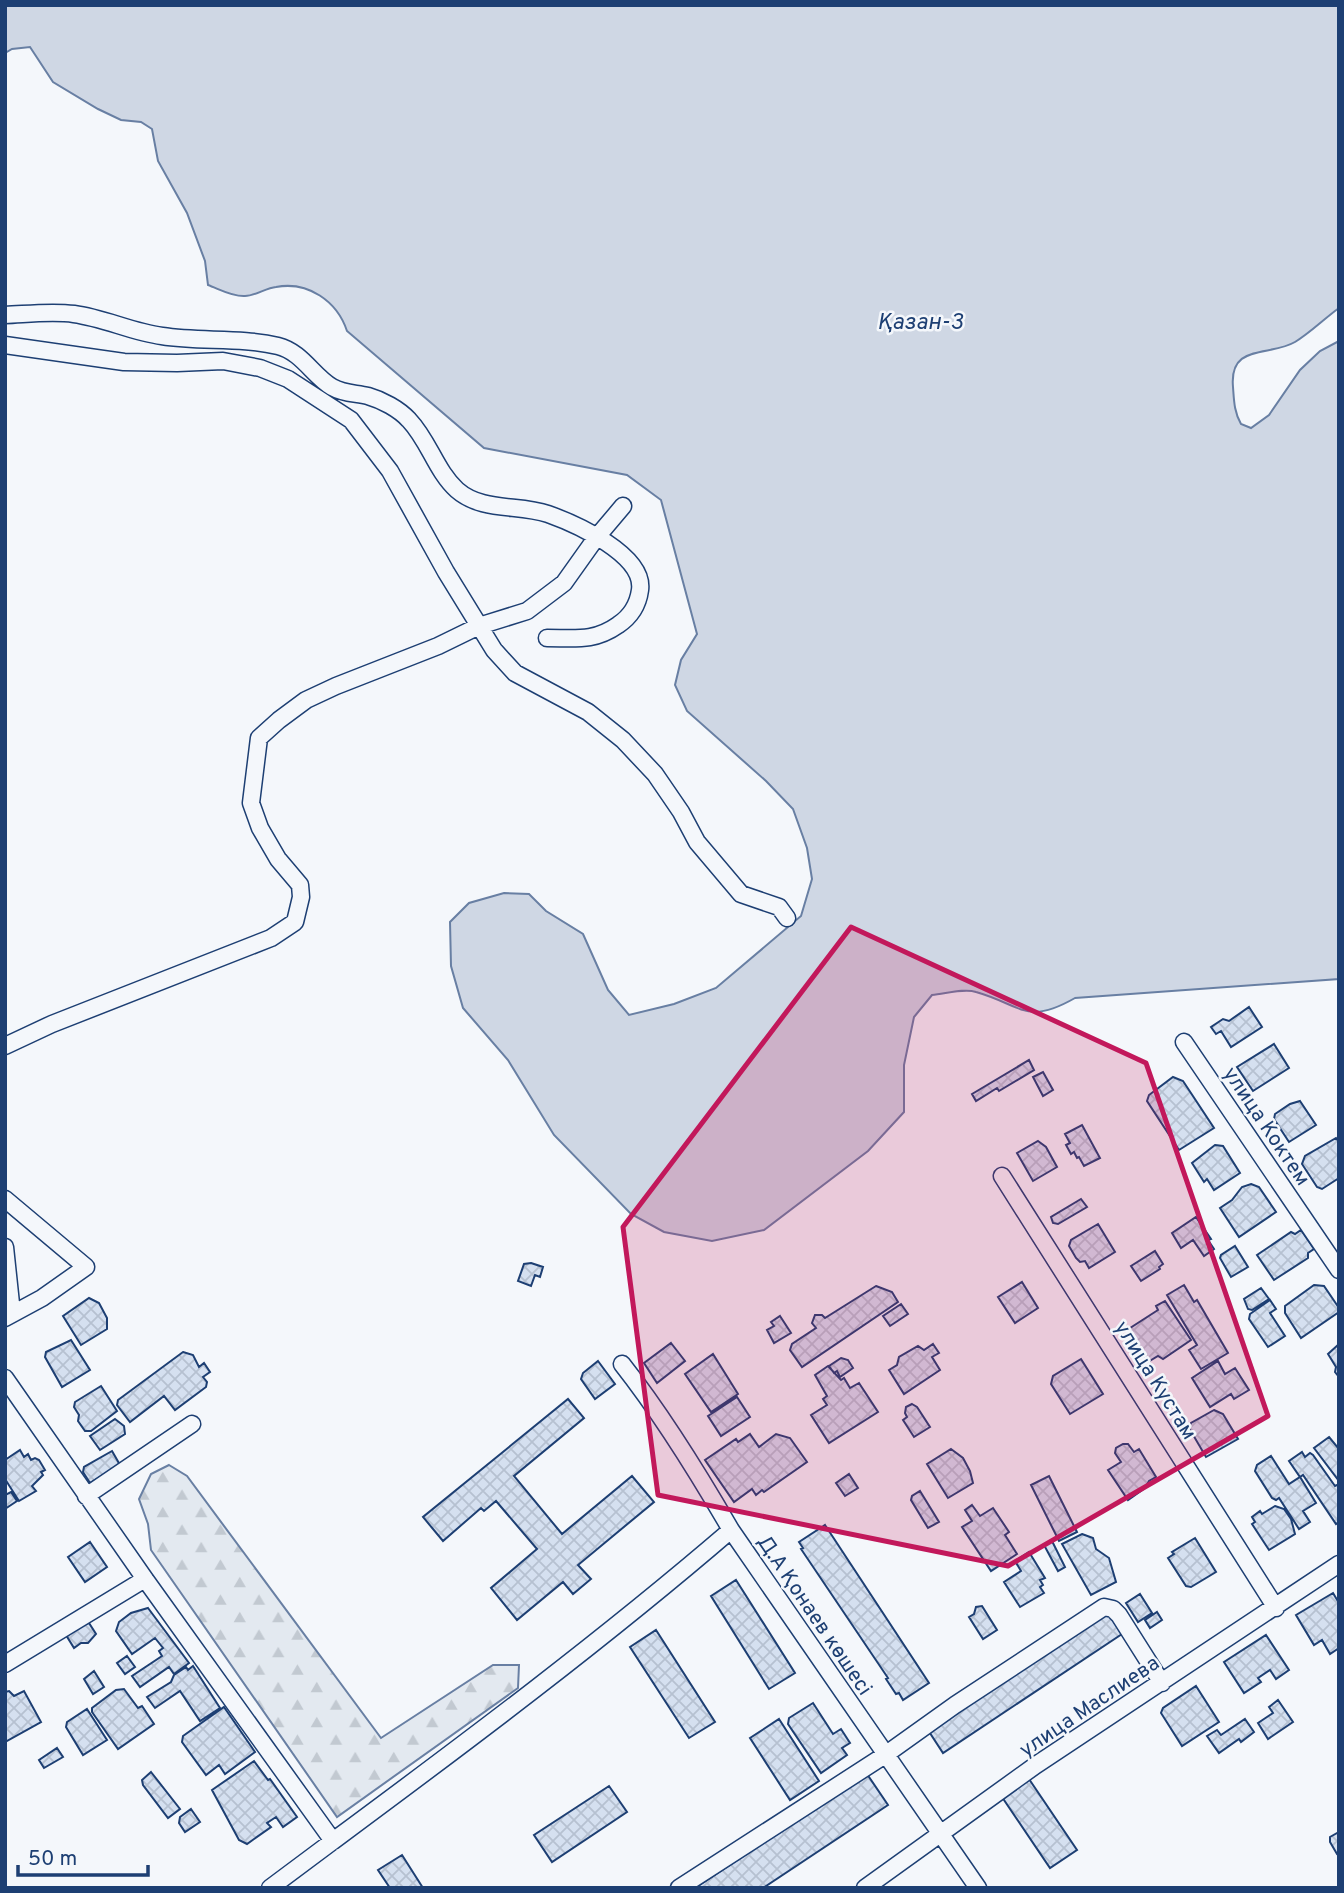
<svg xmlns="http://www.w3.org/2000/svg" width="1344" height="1893" viewBox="0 0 1344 1893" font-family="Overpass,sans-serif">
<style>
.forest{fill:url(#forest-firs);stroke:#687fa3;stroke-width:2}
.water{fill:#cfd7e4;stroke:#687fa3;stroke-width:2}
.building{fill:url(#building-cross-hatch);stroke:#1d3f73;stroke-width:2}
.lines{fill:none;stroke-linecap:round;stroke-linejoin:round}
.minor-casing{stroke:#1d3f73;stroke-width:19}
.minor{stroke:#f4f7fb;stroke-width:16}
.marked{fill:#c2185b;fill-opacity:0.2;stroke:#c2185b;stroke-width:5;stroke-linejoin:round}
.labels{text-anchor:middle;stroke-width:5;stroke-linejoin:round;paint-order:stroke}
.street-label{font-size:21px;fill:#1d3f73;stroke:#f4f7fb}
.water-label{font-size:23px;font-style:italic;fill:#1d3f73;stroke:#f4f7fb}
</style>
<defs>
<pattern id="forest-firs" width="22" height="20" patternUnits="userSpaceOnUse" patternTransform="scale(1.75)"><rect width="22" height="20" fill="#e3e9f0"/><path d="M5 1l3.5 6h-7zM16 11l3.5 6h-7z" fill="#c2c9d1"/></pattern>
<pattern id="building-cross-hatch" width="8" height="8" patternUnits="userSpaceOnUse" patternTransform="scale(1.75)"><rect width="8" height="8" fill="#d5e0f0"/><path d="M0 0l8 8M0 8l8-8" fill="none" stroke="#b6c1d1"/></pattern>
</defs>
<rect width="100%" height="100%" fill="#f4f7fb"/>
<path class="forest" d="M169,1465L187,1476L381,1738L493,1665H519L518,1688L337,1817L151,1550L148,1524L139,1499L151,1474Z"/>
<path class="water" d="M5,5H1339V308C1325,318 1310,333 1295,342C1269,357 1229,343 1233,387C1234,400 1234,412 1241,424L1251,428L1269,415L1300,370L1320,351L1339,341V979L1075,998C1026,1026 1022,1005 976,992C964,988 945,994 932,995L914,1017L904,1065V1112L868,1151L764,1230L712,1241L664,1232L631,1214L554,1135L508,1060L463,1008L451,966L450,922L469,903L504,893L529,894L546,911L583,934L608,990L629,1015L674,1004L716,988L801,916L812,879L807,848L793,809L766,781L687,711L675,685L681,660L697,634L661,500L627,475L484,448L347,331C337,301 308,281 276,287C266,288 255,296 245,296C233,297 219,289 208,285L205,261L187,213L158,161L152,129L141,122L121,120L98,109L53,82L30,47L12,49L5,53Z"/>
<path class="building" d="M1249,1007L1262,1027L1231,1047L1221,1031L1216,1034L1211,1027L1223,1019L1229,1021Z
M1274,1044L1289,1068L1253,1091L1237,1067Z
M1029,1060L1034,1070L999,1091L997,1088L976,1101L972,1094Z
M1043,1072L1053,1090L1043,1096L1033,1077Z
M1173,1077L1183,1081L1214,1128L1179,1150L1147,1101L1149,1095Z
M1300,1101L1316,1125L1289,1142L1274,1119L1275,1114L1290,1104Z
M1082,1125L1100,1158L1084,1166L1079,1157L1077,1158L1074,1152L1071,1154L1066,1145L1070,1143L1065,1134Z
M1336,1138L1339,1142V1178L1322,1189L1317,1187L1302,1164L1305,1156Z
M1038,1141L1046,1147L1057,1167L1033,1181L1017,1153Z
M1215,1145L1223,1146L1240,1173L1214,1190L1207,1179L1204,1182L1192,1163Z
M1251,1184L1259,1187L1276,1212L1239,1237L1220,1208L1232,1200L1242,1187Z
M1081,1199L1087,1207L1058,1224L1053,1223L1051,1217Z
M1196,1217L1211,1239L1208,1240L1214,1249L1204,1256L1193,1240L1181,1248L1172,1233Z
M1098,1224L1115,1252L1089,1268L1085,1261L1080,1262L1076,1258L1069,1246L1071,1240Z
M1301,1230L1314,1249L1308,1253V1258L1274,1280L1257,1255L1291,1232L1295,1234Z
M1235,1246L1248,1267L1231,1277L1220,1258L1221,1255Z
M1155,1251L1163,1264L1159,1267L1160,1269L1141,1281L1131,1266Z
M531,1263L543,1267L540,1277L535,1275L531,1286L518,1281L524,1264Z
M1022,1282L1038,1308L1015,1323L998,1297Z
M1184,1285L1194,1302L1197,1300L1228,1353L1201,1369L1189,1350L1197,1345L1167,1295Z
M1314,1285L1324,1286L1339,1308V1312L1301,1338L1285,1313V1306Z
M876,1286L892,1292L898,1302L802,1367L790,1350L792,1344L816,1328L812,1323L815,1315H822L825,1318Z
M1261,1288L1269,1299L1252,1310L1248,1309L1244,1299Z
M89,1298L99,1303L107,1318V1329L81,1345L63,1316Z
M1270,1300L1276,1309L1270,1313L1285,1336L1268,1347L1249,1319L1250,1314Z
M1165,1301L1191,1340L1163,1359L1158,1356L1148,1362L1127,1330L1158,1310L1156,1306Z
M901,1304L908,1314L890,1326L883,1316Z
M780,1316L791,1333L774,1343L767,1330L774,1326L771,1322Z
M71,1340L90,1370L62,1387L45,1357L46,1352Z
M671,1343L685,1361L657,1383L644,1363Z
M933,1344L939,1353L932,1357L940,1370L904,1394L889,1370L897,1365L899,1357L918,1346L924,1350Z
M1339,1344V1377L1335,1372L1336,1367L1328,1354Z
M183,1352L193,1355L199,1367L204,1363L210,1372L203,1377L207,1382L206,1387L175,1410L164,1396L130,1422L117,1405L118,1400Z
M713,1354L738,1394L711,1412L685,1374Z
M841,1358L848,1360L853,1368L840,1377L837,1371L834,1373L829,1366Z
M1081,1359L1103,1394L1070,1414L1051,1384L1053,1376Z
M598,1361L615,1384L595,1399L581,1379L583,1373Z
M1218,1361L1225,1374L1235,1368L1249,1390L1234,1399L1231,1394L1210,1407L1192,1378Z
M828,1366L841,1380L844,1378L850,1388L859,1383L878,1412L829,1443L811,1415L827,1405L823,1399L827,1396L815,1375Z
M101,1386L117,1411L91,1431H85L78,1421L79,1415L74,1407L75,1402Z
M737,1397L750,1417L721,1436L708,1416Z
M568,1399L584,1418L514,1476L562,1534L632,1476L654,1502L578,1565L591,1579L573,1594L563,1582L517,1620L491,1588L537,1549L496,1501L484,1511L481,1508L443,1541L423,1517Z
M912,1404L917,1407L930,1427L914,1437L903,1420L907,1417L905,1413L906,1407Z
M1214,1410L1223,1414L1238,1439L1206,1457L1189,1428L1191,1423Z
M115,1419L124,1426L125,1434L100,1450L90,1436Z
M750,1434L759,1447L776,1434L790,1438L807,1462L764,1492L762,1490L756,1495L752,1489L734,1502L705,1460L736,1439L738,1442Z
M1329,1437L1339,1449V1481L1314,1448Z
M1123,1444H1128L1134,1452L1139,1449L1156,1477L1149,1481L1145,1488L1128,1500L1108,1470L1121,1462L1115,1453L1116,1448Z
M951,1449L963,1458L970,1471L973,1483L948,1498L927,1464Z
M20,1450L24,1457L28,1454L31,1460L35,1458L39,1460L45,1470L41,1472L43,1475L32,1486L36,1491L19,1501L5,1479V1460Z
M112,1451L120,1465L90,1483L83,1472L84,1467Z
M1302,1452L1305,1457L1310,1453L1313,1455L1335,1486L1339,1484V1522L1336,1524L1303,1475L1300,1477L1289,1461Z
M1271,1456L1289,1484L1300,1477L1316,1503L1303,1511L1310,1522L1299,1529L1279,1498L1276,1500L1272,1498L1255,1471L1257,1465Z
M849,1474L858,1488L845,1496L836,1483Z
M1049,1476L1077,1532L1059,1541L1031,1485Z
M920,1491L939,1522L928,1528L911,1500L912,1496Z
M11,1492L17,1501L5,1509V1495Z
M972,1505L980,1516L993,1508L1009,1532L1005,1535L1017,1554L991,1571L962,1527L972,1521L965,1510Z
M1275,1506L1284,1509L1291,1519L1295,1534L1269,1550L1252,1524L1255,1522L1252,1517L1260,1511L1262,1514Z
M825,1525L929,1683L903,1700L899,1693L896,1694L886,1679L888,1678L801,1549L803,1548L799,1542Z
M1082,1534L1093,1538L1096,1549L1109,1558L1116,1582L1091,1595L1062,1544Z
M1195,1538L1216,1572L1191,1587L1186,1586L1168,1558L1174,1554L1172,1552Z
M1052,1541L1065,1567L1058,1571L1044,1545Z
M90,1542L107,1567L85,1582L68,1557Z
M1029,1552L1045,1578L1040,1580L1043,1585L1040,1587L1044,1593L1020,1607L1004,1582L1021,1571L1015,1561Z
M736,1580L795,1673L769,1689L711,1596Z
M1333,1593L1339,1603V1648L1330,1654L1322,1640L1314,1645L1296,1615Z
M1140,1594L1152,1613L1138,1622L1126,1603Z
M982,1606L997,1630L983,1639L969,1617L974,1614L976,1607Z
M148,1608L189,1663L174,1674L169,1667L140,1687L132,1676L162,1656L159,1651L163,1648L155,1638L132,1654L116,1631L119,1622L131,1613Z
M1107,1611L1122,1634L943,1753L928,1730Z
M1157,1612L1162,1620L1150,1628L1145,1620Z
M89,1623L96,1634L88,1643H81L74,1648L66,1635L84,1624Z
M656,1630L715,1722L689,1738L630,1647Z
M1266,1635L1289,1670L1276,1679L1270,1670L1258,1678L1261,1682L1244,1693L1224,1662Z
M127,1656L135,1667L125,1674L117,1663Z
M193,1666L220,1708L200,1721L180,1691L155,1708L147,1697L171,1682L174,1675L186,1667L188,1670Z
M94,1671L104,1687L93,1694L84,1679Z
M1196,1686L1219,1722L1182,1746L1161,1713L1163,1708Z
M124,1689L138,1708L142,1706L154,1724L118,1749L92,1712V1708L116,1690Z
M9,1691L14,1696L24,1691L41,1722L5,1742V1692Z
M1278,1700L1293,1722L1268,1739L1258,1723L1273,1713L1269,1707Z
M813,1703L833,1734L841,1729L850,1743L842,1748L847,1755L821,1773L788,1724L789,1718Z
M224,1707L255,1752L225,1774L219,1765L206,1775L182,1742L183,1736Z
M87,1709L107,1740L83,1755L66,1727L67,1722Z
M779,1719L819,1781L790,1800L750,1738Z
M1245,1719L1254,1732L1241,1742L1239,1739L1219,1753L1207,1736L1217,1730L1221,1735Z
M57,1748L63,1757L44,1768L39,1760Z
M254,1761L268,1780L270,1779L297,1817L283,1827L276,1817L267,1823L271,1827L247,1844L239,1840L212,1790Z
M151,1772L180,1809L168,1818L143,1785L142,1780Z
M867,1774L888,1805L763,1888H695Z
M1029,1779L1077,1850L1050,1868L1002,1797Z
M609,1786L627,1812L552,1862L534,1835Z
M191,1809L200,1822L185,1832L179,1823L180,1817Z
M1339,1832V1853L1337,1854L1330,1842V1837Z
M402,1855L423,1888H390L378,1870Z"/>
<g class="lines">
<defs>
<path id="minor" d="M5,315C28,314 52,311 74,314C104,318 132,332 162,336C200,342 241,337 278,346C302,352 313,376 332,387C344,394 356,393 368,396C382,400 399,409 409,420C429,441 436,471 457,490C482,512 518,504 548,514C576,524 645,555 640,590C638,605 630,617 618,625C594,642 575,638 547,638
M5,345L124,362L177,363L223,361L260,368L288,379L351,420L390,471L446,572L494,650L515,673L588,712L623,740L655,774L681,812L697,842L741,894L779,907L787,918
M1184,1042L1339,1270
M5,1046L52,1024L271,938L295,922L301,897L300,885L278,859L260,828L251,803L259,738L279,720L306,700L336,686L438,646L479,626L527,611L564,583L596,538L623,506
M1002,1176L1276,1608
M5,1199L86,1267L42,1298L5,1318
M5,1247L12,1313
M622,1364C663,1416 698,1473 731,1530L978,1888
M5,1378L145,1579L333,1841C468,1741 603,1640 731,1530
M86,1496L192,1424
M5,1664L145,1579
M270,1888L333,1841
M679,1888L885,1755L955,1705L1104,1607L1113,1609L1119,1615L1162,1683
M865,1888L1036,1765L1339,1564"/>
</defs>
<use href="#minor" class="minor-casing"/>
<use href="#minor" class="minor"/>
</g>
<path class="marked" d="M851,927L1146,1063L1268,1416L1008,1566L658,1495L623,1227Z"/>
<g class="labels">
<g class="street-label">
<text transform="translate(1267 1126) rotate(56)" y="7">улица Коктем</text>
<text transform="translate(1156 1380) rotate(58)" y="7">улица Кустам</text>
<text transform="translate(815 1615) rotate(56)" y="7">Д.А Қонаев көшесі</text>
<text transform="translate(1089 1706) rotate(-34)" y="7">улица Маслиева</text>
</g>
<g class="water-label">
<text x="920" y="329">Қазан-3</text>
</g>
</g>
<rect width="1344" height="1893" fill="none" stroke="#1d3f73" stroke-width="14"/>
<path d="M18 1865v10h130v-10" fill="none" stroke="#1d3f73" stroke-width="3.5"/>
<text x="28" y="1865" font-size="21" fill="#1d3f73" stroke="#f4f7fb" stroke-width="5" paint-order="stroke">50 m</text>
</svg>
